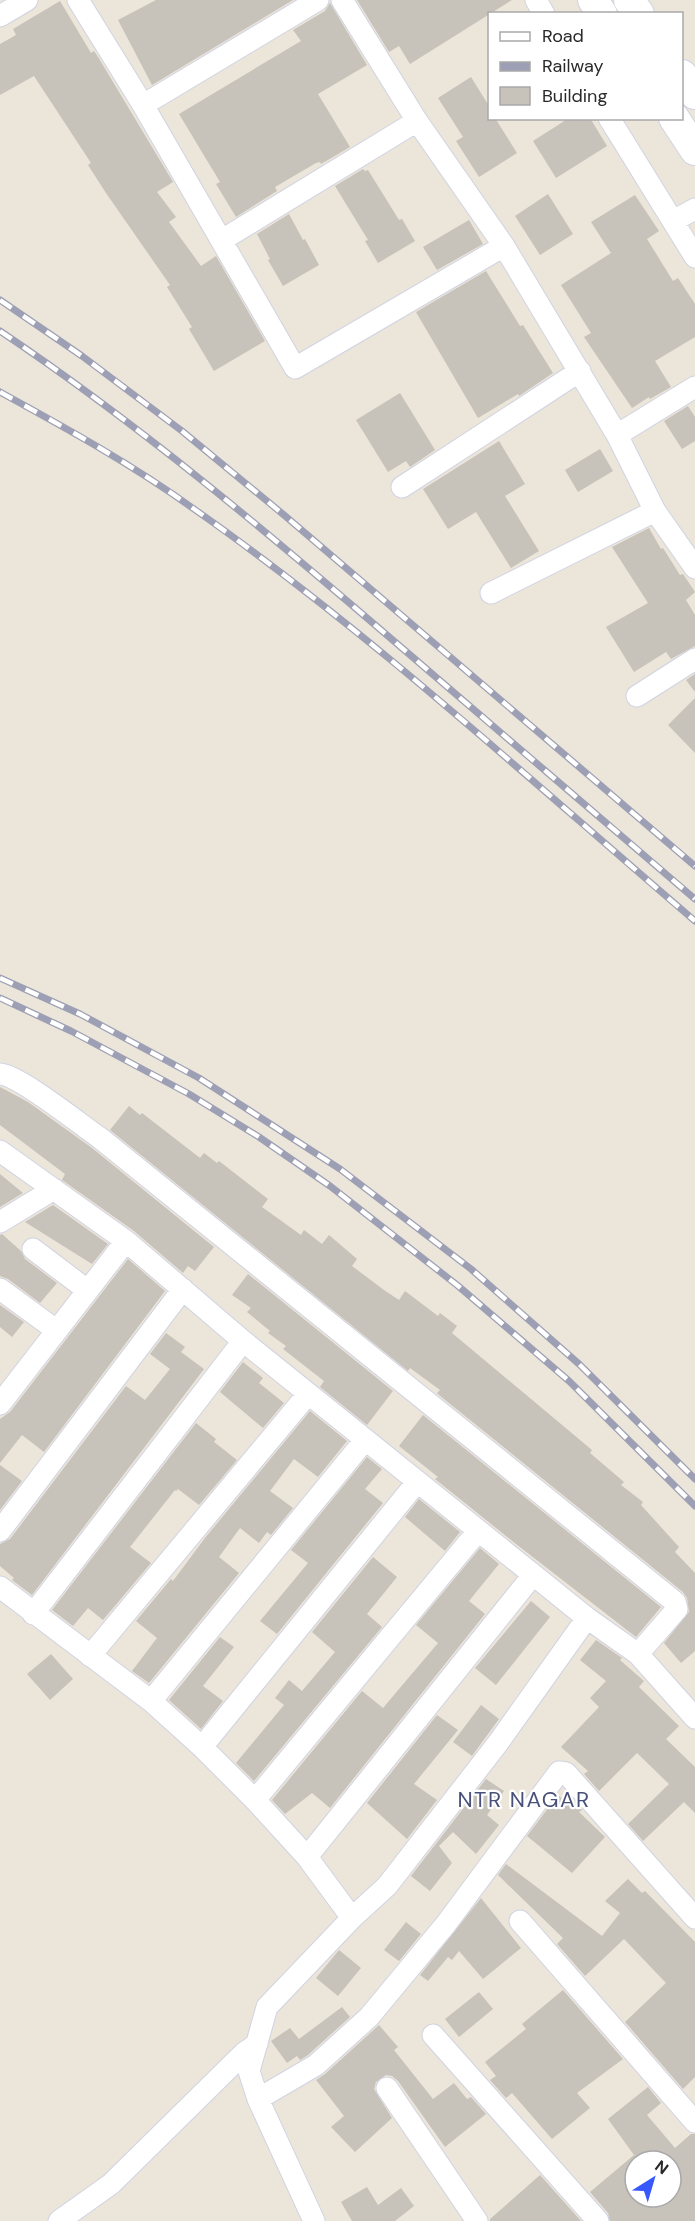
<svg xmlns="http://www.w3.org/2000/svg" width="695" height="2221" viewBox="0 0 695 2221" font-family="'DM Sans',sans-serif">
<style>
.building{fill:#c7c2ba;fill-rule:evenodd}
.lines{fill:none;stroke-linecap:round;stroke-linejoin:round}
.street-casing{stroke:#d0d3e2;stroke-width:23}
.secondary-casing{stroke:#d0d3e2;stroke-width:32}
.street{stroke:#fff;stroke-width:21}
.secondary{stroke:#fff;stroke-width:30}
.rail-casing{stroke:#9da0b4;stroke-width:7}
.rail{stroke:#fff;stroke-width:4.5;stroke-dasharray:14;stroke-linecap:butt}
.labels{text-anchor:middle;stroke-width:4.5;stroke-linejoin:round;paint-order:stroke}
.neighbourhood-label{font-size:22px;letter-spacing:1.5px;fill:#49517a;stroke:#fff}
</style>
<rect width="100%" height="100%" fill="#ece5da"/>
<path class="building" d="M156,0H293L152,85L118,20Z
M357,0H512L410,64L399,46L389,52Z
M60,1L91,53L94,51L98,57L173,182L157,192L176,217L169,222L201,266L216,256L265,341L214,371L189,329L192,327L167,287L170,285L106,193L88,165L91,163L34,76L0,95V44L16,35L13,29Z
M330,3L367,65L318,94L350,147L321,164L320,162L316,163L275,187L277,191L236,217L216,184L220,182L179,114L301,41L293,30L325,11Z
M471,77L489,106V118H495L517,153L479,177L456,141L463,137L438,98Z
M569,118H590L607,146L556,178L533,141Z
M363,169L365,171L368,170L399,220L402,219L415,241L378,263L365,241L368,240L335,186Z
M548,194L573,234L540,255L515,216Z
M635,195L659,231L647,239L673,281L678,278L695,304V337L655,361L671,387L650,399L649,397L632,408L584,337L591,333L561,285L611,253L591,222Z
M289,214L303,240L305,239L319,265L283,286L268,260L270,259L257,234Z
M469,220L483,244L437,270L423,247Z
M486,271L520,326L523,325L553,373L519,396L518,394L478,418L416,312Z
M400,393L435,450L410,467L406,461L388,472L356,420Z
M688,406L695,417V441L682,449L664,421Z
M499,441L525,484L505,496L539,551L511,568L476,512L448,529L423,489Z
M600,449L613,471L578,492L565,470Z
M649,528L661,549L663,548L680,575L683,574L695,592L686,600L695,615V646L671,659L666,652L634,672L606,627L648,603L612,547Z
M695,674V692L686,680Z
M695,698V753L668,725Z
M0,1087L28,1102L92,1148L214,1247L195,1271L188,1266L183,1273L134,1231L62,1180L65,1174L0,1125Z
M129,1106L140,1115L142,1113L200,1158L204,1153L217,1163L219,1161L268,1199L262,1207L301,1235L304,1230L322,1244L329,1235L357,1259L352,1266L384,1290L399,1300L405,1291L438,1316L440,1313L457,1326L452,1333L592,1450L590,1453L624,1482L621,1485L643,1502L641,1505L679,1547L675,1552L695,1573V1651L681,1663L664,1643L689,1612L687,1598L683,1592L439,1395L437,1393L440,1390L410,1368L408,1371L110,1130Z
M0,1174L23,1193L0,1207Z
M53,1205L108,1244L92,1264L25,1222Z
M2,1234L21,1251L25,1259L57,1283L40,1303L8,1279L0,1276V1235Z
M128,1259L165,1291L44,1452L22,1435L0,1463V1419L10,1412Z
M248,1274L393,1391L367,1425L320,1387L324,1381L283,1349L286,1346L268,1333L270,1331L247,1312L251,1308L232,1295Z
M0,1305L24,1322L12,1337L0,1327Z
M166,1333L185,1347L181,1352L204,1369L32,1595L12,1580L14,1578L0,1566V1544L10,1539L126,1386L145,1400L170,1369L150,1354Z
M243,1362L263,1378L259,1383L284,1403L263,1428L220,1392Z
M310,1411L347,1441L318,1477L294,1459L270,1491L293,1508L271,1535L267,1532L259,1543L240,1528L219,1557L239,1573L149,1683L132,1671L157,1638L136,1621L171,1579L173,1581L205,1538Z
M423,1415L661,1607L636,1637L516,1544L435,1479L438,1477L399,1446Z
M196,1423L216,1439L214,1442L237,1460L199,1505L178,1489L176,1491L175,1490L130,1547L151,1563L103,1620L88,1608L73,1626L52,1610Z
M367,1457L382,1469L365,1489L383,1503L277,1634L260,1621L308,1563L291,1550Z
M0,1465L22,1481L0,1510Z
M419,1499L460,1532L445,1551L405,1517Z
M480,1548L499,1564L469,1601L485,1614L330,1808L312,1793L285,1814L272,1800L362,1691L383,1708L438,1643L416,1625Z
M373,1557L397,1577L367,1614L382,1627L254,1781L236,1763L284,1705L275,1698L289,1680L302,1691L335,1652L312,1632Z
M531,1601L550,1617L496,1685L475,1668Z
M220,1637L234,1647L203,1686L223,1701L201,1729L169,1700Z
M596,1640L622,1658L620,1660L644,1681L639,1687L679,1726L666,1739L695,1767V1813L684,1802L643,1841L628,1824L669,1784L637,1753L599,1791L584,1774L588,1771L561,1747L599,1707L590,1698L606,1681L580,1660Z
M51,1654L73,1679L50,1700L27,1674Z
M481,1705L499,1719L472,1756L453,1742Z
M437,1715L458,1730L414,1784L437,1800L407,1839L367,1803Z
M486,1779L504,1791L487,1815L499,1825L476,1854L453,1832L439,1846L452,1863L430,1891L411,1876Z
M566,1793L582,1810L579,1812L605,1837L572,1873L527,1836L558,1795L561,1798Z
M506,1864L602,1936L620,1913L605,1901L628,1879L642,1893L645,1891L695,1942V2077L683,2089L625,2022L666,1983L624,1939L585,1976L557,1944L563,1938L498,1875Z
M481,1898L521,1948L483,1979L459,1951L452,1960L448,1957L428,1981L420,1975Z
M406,1922L421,1934L399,1961L384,1950Z
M339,1950L361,1968L338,1996L316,1978Z
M563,1990L623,2059L577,2093L590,2108L552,2139L512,2093L506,2098L490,2080L496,2076L485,2062L526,2029L522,2024Z
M479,1992L493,2009L459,2037L445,2019Z
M342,2007L350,2017L308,2055L300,2060L297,2056L287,2063L271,2041L290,2028L299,2039Z
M379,2025L398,2047L394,2050L433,2099L454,2083L467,2099L471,2097L486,2114L445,2147L398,2081L392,2076L386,2075L376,2082L374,2089L392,2118L355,2152L331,2127L344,2116L316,2080L325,2074Z
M648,2087L661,2103L647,2115L675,2148L691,2134H695V2221H610L608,2213L590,2192L634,2155L608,2119ZM635,2155L640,2161H671V2197H635Z
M540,2175L581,2221H490V2219Z
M367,2187L378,2205L401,2188L414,2206L395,2221H352L341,2202Z"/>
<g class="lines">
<defs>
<path id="street" d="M78,0L143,105L295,368L504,246
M342,0L417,121L504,246L617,435L655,511L695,568
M536,0L544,14
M0,16L27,0
M143,105L318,0
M609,118L695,257
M673,221L695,209
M222,240L417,121
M617,435L695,387
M402,487L580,371
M491,593L655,511
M637,696L695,659
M0,1074C19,1075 81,1125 100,1138L675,1602L677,1609L638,1654
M0,1151L126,1241L243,1341L587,1618L638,1654L695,1718
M0,1222L54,1189
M33,1249L87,1290
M0,1289L56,1330
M0,1404L126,1241
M0,1531L183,1289
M0,1587L151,1701L202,1747L255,1800L307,1857L352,1918
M33,1614L243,1341
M90,1656L308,1394
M151,1701L365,1440
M202,1747L417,1482
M255,1800L478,1531
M307,1857L533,1575
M520,1921L695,2122
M433,2035L598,2221
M387,2088L477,2221
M258,2099L316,2065L369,2017L446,1924L559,1772L566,1773L695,1918
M59,2221L111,2184L244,2053L257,2044
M314,2221L258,2099L249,2071L267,2007L352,1918L387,1886L498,1743L587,1618"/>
<path id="secondary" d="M593,0L602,14
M629,0L639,14
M682,75L695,94
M674,118L695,150"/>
</defs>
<use href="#street" class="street-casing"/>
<use href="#secondary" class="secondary-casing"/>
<use href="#street" class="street"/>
<use href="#secondary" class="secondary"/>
<defs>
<path id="rail" d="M0,300L82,356L182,431L284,515L695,866
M0,331C140,425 267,532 395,642C495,728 595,813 695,899
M0,392C66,428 133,465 194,509C371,633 531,781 695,921
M0,978L80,1014L199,1078L340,1169L471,1269L579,1364L695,1479
M0,998L71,1031L189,1094L259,1137L330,1186L457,1285L569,1381L695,1506"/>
</defs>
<use href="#rail" class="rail-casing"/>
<use href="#rail" class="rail"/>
</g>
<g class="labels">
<g class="neighbourhood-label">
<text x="524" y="1807">NTR NAGAR</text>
</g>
</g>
<rect x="488" y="12" width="195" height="108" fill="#ffffff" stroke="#a9a9a9" stroke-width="1.5"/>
<rect x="500" y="32" width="30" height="9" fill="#ffffff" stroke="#a9a9a9" stroke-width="1.5"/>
<text x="542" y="42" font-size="18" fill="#292929">Road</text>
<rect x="500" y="62" width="30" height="9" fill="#9da0b4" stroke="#a9a9a9" stroke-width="1.5"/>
<text x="542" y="72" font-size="18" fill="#292929">Railway</text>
<rect x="500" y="87" width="30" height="18" fill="#c7c2ba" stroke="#a9a9a9" stroke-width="1.5"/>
<text x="542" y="102" font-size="18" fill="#292929">Building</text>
<g transform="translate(653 2179) rotate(37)"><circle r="28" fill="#ffffff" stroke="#a9a9a9" stroke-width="1.5"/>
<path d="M0-4.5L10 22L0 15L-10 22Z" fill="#3758fc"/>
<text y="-9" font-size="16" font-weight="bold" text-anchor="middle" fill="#292929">N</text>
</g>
</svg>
